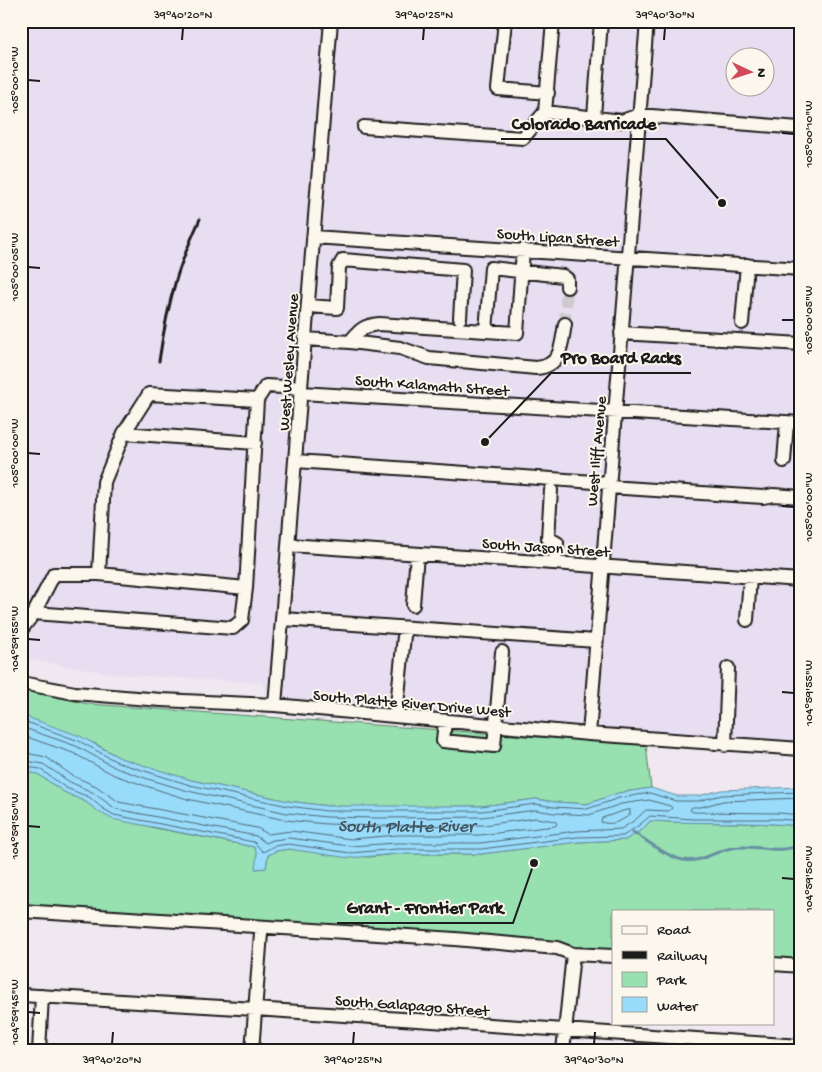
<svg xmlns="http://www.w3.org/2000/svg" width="822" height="1072" viewBox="0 0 822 1072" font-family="'Gochi Hand',sans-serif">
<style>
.built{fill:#e7def2;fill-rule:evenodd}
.green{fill:#97e0b0;stroke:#5a7e66}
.water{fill:#99dbfb;stroke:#678fa2}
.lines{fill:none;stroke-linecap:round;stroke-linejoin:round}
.shore{stroke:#4e6875;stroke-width:1}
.stream{stroke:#678fa2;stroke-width:3}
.minor-tunnel{stroke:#cfc9d0;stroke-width:12;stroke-dasharray:12 6;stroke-linecap:butt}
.minor-casing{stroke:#1c1c1c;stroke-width:16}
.minor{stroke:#fbf7ec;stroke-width:12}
.rail{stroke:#1c1c1c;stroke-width:3}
.ticks{fill:none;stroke:#1c1c1c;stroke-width:2}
.labels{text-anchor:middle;stroke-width:4;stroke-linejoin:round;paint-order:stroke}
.street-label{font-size:16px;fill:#1c1c1c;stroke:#fbf7ec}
.water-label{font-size:18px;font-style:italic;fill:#42555f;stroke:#fbf7ec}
.leader{fill:none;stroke:#1c1c1c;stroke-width:2}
.callout-dot{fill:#1c1c1c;stroke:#fbf7ec;stroke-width:2}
.callout-label{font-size:18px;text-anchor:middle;font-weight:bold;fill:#1c1c1c;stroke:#fbf7ec;stroke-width:4;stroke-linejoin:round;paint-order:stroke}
.neatline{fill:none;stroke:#1c1c1c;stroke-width:2}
.ticks-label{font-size:12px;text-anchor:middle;fill:#1c1c1c}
</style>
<rect width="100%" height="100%" fill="#efe8f0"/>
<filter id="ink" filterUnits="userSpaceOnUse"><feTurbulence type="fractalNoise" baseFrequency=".02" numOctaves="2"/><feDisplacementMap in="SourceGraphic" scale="10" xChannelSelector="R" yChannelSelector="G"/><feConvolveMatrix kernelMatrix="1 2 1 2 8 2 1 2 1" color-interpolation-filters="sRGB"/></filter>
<g filter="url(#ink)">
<path class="built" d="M21,21H801V754L273,713L262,683L114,674L21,658ZM734,58H764V88H734Z"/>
<path class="green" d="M21,690L89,704L646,745L651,788L618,793L587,804L555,802L536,799L482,806L379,807L328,806L288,801L191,780L151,768L120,758L96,744L21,715Z
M21,771L38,774L64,792L86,802L99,812L155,828L254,847L257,854L256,869L266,868L268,855L276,851L289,849L368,857L397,854H481L578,842L625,840L643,829L650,821C700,824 751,821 801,826V963L773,961V911H613V951L21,908Z"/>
<path class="water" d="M21,715L80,736L120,758L191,780L288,801L328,806H482L536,799L555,802L587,804L618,793L651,788L677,796H698L721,790L801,787V826C751,821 700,824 650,821L643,829L625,840L578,842L481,854H397L349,858L289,849L276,851L268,855L266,868L255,869L257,854L254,847L112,819L99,812L86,802L64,792L38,774L21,771Z"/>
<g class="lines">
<g class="shore">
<path d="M21,720L79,741L119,763L190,785L288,806L327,811H482L536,804L554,807L587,809L619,798L650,793L676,801H698L722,795L801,792"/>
<path d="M21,727L76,746L116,768L148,779L188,791L287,813L327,817L378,818L482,817L536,810L554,813L589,815L621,804L649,800L670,806L672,808L669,811L646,810L635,820L621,829L577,831L480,843H397L350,846L289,838L273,840L266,843L256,836L116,809L92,792L70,782L43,764L21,760"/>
<path id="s1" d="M21,735L73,753L114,775L146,786L187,799L285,820L327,824L379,826L484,825L536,818L555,821L557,824L555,826L480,835H397L351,839L291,831L268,834L257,828L119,802L96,786L73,776L46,757L21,752"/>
<path d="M21,766L40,769L66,788L89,797L102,808L114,815L254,842L263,852L274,846L289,844L350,853L397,849H481L577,837L623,836L639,825L650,816L693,819H779L801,821"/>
<path d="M801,798L723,801L701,807H692L690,810L693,812L779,813L801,815"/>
<path d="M630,810V815C621,821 612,826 601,822L602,818L623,811Z"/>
</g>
<path class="stream" d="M633,832C648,841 665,856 683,860C702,863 715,851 732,848C754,843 780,856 801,844"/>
<path class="minor-tunnel" d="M565,324L567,287"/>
<defs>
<path id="minor" d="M505,21L498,89L548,93
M545,112L553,21
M594,117L601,21
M364,127L523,138L545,112L622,121L639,115L799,128
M313,237L801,269
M308,306L337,308L339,267L343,260L463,270L460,318
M742,323L747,265
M486,331L491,268L563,276L567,279V287
M621,333L801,344
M305,339L350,342C359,330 365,325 379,324L517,333L523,250
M350,342L400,348L429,358L536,368C562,366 561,346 565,324
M301,393L801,423
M257,400L149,394L124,433L104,482L99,574L246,588L257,400L266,386L301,388
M124,433L255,443
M296,461L609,483
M784,461L787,423
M609,487L763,497L773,495L801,497
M551,490L548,538L557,543L555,563
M289,545L801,580
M99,574H54L34,613L233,628L242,620L246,588
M413,605L417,554
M283,619L596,641
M747,620L750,577
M21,630L34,613
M21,683L75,693L161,700L275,705L589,734L801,749
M275,705L331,21
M396,716L404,636
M445,721L443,741L494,746L502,652
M589,734L647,21
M725,745L728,668
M21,911L455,939L557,948L573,954L613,956
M773,964L801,966
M21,995L255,1009L801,1046
M39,1051L42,996
M252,1051L261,933
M563,1051L573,954"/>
</defs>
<use href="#minor" class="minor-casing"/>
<use href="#minor" class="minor"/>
<path class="rail" d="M159,361C163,334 168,307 176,280C182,259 191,239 200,219"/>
</g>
</g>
<path class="ticks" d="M182,40L183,28M423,40L424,28M664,40L665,28M28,80L40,81M782,133L794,134M28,267L40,268M782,320H794M28,453L40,454M782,506L794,507M28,639L40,640M782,692L794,693M28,826L40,827M782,878L794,879M28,1012L40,1013M112,1044L113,1032M353,1044L354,1032M594,1044L595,1032"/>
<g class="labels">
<g class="street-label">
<text transform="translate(558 236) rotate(4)" y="6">South Lipan Street</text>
<text transform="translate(287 362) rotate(-86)" y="6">West Wesley Avenue</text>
<text transform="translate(432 384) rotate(4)" y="6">South Kalamath Street</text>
<text transform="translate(595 451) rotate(-85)" y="6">West Iliff Avenue</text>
<text transform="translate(546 546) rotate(4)" y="6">South Jason Street</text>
<text transform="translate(412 702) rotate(5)" y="6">South Platte River Drive West</text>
<text transform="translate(412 1004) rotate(4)" y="6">South Galapago Street</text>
</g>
<g class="water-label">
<text dy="6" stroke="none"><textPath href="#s1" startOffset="400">South Platte River</textPath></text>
</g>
</g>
<path class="leader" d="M722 203L666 139H501M485 442L551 373H691M534 863L513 923H337"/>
<g class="callout-dot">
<circle cx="722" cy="203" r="5"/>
<circle cx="485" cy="442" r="5"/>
<circle cx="534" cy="863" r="5"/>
</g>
<g class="callout-label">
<text x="584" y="129">Colorado Barricade</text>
<text x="621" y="363">Pro Board Racks</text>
<text x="425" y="913">Grant - Frontier Park</text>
</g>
<rect width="822" height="1072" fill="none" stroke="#fbf7ec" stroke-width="55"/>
<rect x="612" y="910" width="162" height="115" fill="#fbf7ec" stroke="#a29f99"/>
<rect x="622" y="926" width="25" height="8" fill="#fbf7ec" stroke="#a29f99"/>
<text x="657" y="934" font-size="15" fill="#1c1c1c">Road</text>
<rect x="622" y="951" width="25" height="8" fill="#1c1c1c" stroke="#a29f99"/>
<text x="657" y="960" font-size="15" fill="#1c1c1c">Railway</text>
<rect x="622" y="972" width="25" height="15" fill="#97e0b0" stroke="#a29f99"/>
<text x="657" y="984" font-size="15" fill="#1c1c1c">Park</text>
<rect x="622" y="997" width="25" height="15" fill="#99dbfb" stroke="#a29f99"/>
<text x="657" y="1010" font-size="15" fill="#1c1c1c">Water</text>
<g transform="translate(750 72) rotate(94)"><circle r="24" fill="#fbf7ec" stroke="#a29f99"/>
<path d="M0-4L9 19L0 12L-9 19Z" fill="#d1495b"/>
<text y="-8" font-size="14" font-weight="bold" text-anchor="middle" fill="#1c1c1c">N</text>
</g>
<rect x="28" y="28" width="766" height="1016" class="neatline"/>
<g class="ticks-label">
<text x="183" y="18">39°40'20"N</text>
<text x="424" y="18">39°40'25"N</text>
<text x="665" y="18">39°40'30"N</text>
<text transform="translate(14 80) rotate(-90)" y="4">105°00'10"W</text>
<text transform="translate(808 134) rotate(-90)" y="4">105°00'10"W</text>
<text transform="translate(14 267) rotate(-90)" y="4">105°00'05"W</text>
<text transform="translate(808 320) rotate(-90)" y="4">105°00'05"W</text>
<text transform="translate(14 453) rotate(-90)" y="4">105°00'00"W</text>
<text transform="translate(808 507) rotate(-90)" y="4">105°00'00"W</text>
<text transform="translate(14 639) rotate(-90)" y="4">104°59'55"W</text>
<text transform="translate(808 693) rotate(-90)" y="4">104°59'55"W</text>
<text transform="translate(14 826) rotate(-90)" y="4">104°59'50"W</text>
<text transform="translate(808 879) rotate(-90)" y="4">104°59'50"W</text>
<text transform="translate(14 1012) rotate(-90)" y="4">104°59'45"W</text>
<text x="112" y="1063">39°40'20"N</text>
<text x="353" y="1063">39°40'25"N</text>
<text x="594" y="1063">39°40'30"N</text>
</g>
</svg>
